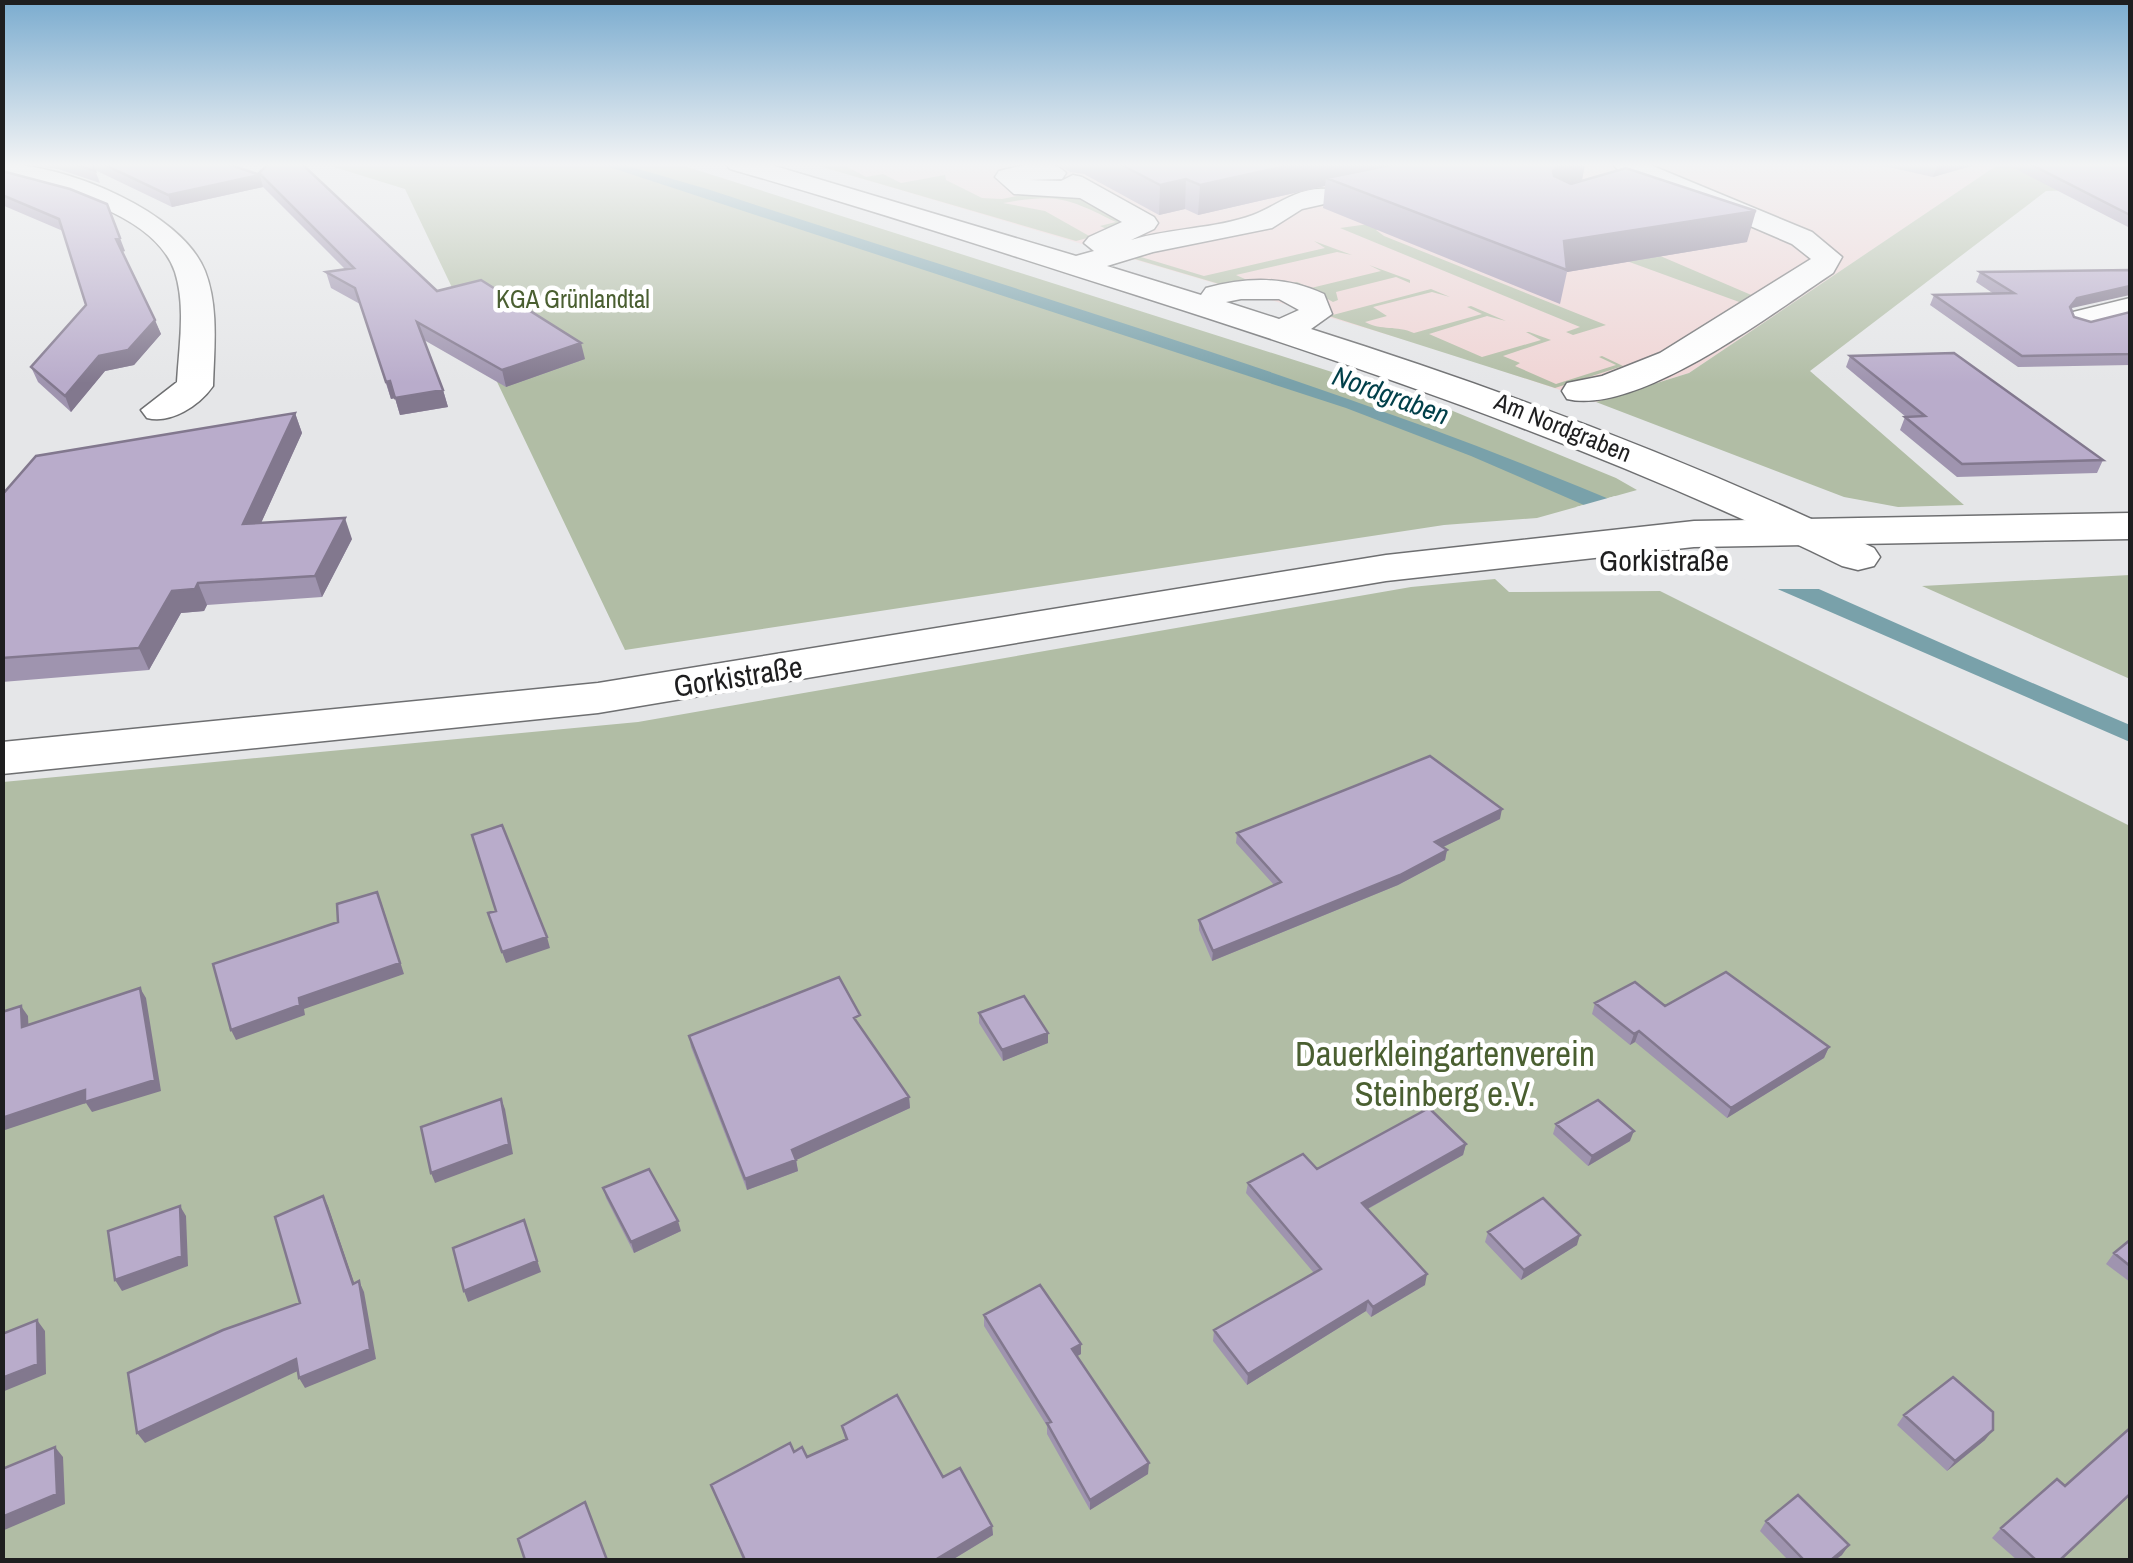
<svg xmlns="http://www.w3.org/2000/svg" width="2133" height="1563" viewBox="0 0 2133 1563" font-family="'Archivo Narrow',sans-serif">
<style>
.medical{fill:#f0d5d5}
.green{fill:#b1bda5}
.water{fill:#79a1aa}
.pier{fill:#e5e6e8}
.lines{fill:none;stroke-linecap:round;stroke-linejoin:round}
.minor-casing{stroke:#6e6f71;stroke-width:3}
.major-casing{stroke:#6e6f71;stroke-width:3}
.minor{fill:#fff;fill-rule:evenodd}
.major{fill:#fff;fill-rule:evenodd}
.wall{fill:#9f94af}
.shaded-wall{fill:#82788e}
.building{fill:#b9accb;stroke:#82788e;stroke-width:2.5}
.labels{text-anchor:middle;stroke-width:9;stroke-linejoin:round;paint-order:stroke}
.far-park-label{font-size:25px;fill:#4a5f31;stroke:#fff}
.far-street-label{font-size:25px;fill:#1e1e1f;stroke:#fff}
.far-water-label{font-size:28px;font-style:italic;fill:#003f49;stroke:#fff}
.street-label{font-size:30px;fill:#1e1e1f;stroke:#fff}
.near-park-label{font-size:35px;fill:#4a5f31;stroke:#fff}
</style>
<rect width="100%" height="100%" fill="#e5e6e8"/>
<path class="medical" d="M812,164L1998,165L1689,373L1596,402L1443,351Z"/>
<path class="green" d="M324,164H678L1448,409L1616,478L1637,490L1537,518L1444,525L625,650L405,189Z
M812,164H842L866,177L883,174L901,183L945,175L946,180L982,198L1002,199L1031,193L1079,195L1130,223L1113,232L1100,226L1116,222C1068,198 1057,193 1003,203L1045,211L1091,237L1076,241Z
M1999,164H2130V189L2046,191L1810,371L1964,505L1898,507L1844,497L1596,402L1689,373Z
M1376,223L1386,227L1376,230L1384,236L1606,325L1573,335L1566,332L1580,327L1340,228Z
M1314,241L1352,255L1337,252L1236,275L1256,284L1226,286L1128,257H1141L1204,276L1325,248Z
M1591,248L1644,249L1756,297L1742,303Z
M1369,265L1410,280V283L1396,277L1336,292L1338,300L1333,302L1315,292L1284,285L1297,282L1311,288L1381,271Z
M1431,289L1450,297L1432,292L1373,307L1387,316L1365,322C1382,331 1396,325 1414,333L1482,314L1467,307L1471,306L1506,321L1487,316L1429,334L1482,357L1541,340L1526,332H1529L1551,340L1503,356L1520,363L1515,366L1556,384L1616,365L1599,357L1602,356L1623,366L1555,388L1329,316Z
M2130,575V679L1922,586Z
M1495,579L1509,592L1660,591L2130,826V1560H3V782L638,722L1411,587Z"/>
<path class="water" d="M600,164H621L707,189C947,268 1189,340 1426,427C1665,515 1896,626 2130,725V742L1471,456L1346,408Z"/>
<path class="pier" d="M1615,496L1827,589H1768L1576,507Z"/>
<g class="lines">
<defs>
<path id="minor" d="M2,164C65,164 181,211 205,271C219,307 214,349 213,386C199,406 171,424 147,418L141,410L177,382C179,346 186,307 175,272C155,213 57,190 2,178Z
M726,164H768L1076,256L1094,251L1084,243L1089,237L1122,222L1080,198L1014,194L995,177L999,171C1020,166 1050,156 1066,173L1062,179L1029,180L1061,181L1073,175L1082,177L1154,217L1158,223L1154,229L1131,240C1170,228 1215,229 1253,215C1279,205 1302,183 1333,190L1337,196L1333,202L1302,209L1272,228L1153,252L1107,266L1201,295L1206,288C1247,277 1285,276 1324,294L1332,314L1311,329C1504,390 1691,461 1874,548L1880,557L1874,566L1858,570L1842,566C1614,454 1377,372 1136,295C1001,252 866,208 730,169ZM1241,299H1279L1299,310L1279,319L1226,302Z
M1613,164H1648L1812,232L1842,257L1833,273C1774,312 1638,416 1567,399L1562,391L1567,383L1602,376L1660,353L1811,259L1792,244L1617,169Z
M2130,298V318L2085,329L2073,326L2069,319L2073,312Z"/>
<path id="major" d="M2130,513V539L1694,547L1386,581L598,713L2,774V742L598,683L1386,555L1694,521Z"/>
</defs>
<use href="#minor" class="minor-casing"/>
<use href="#major" class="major-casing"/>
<use href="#minor" class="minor"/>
<use href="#major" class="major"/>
</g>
<path class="wall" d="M22,164H228L259,175L437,291L585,359L506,387L424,340L443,390L448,407L400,415L395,398L391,399L360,304L331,288L326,272L345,269L263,187L172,207L95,170L100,183L58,169Z
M1057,164H1585L1582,181L1747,242L1567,272L1560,304L1323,208L1325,186L1198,215L1185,209L1159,215L1084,174L1070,172Z
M1875,164H1978L1933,177Z
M2006,164H2130V228Z
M2,171L125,251L122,252L161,334L134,365L105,371L71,412L38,382L31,367L86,305L63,231L2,205Z
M1980,272L2072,308L2074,317L2091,322L2130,312V365L2018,367L1930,305L1934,295L1994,294L1976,282Z
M1850,356L2103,460L2097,473L1957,477L1900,430L1905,417H1906L1846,367Z
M295,413L302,433L261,523L352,539L322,597L207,605L204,611L181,613L149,670L2,682V495Z
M1500,819L1443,847L1447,850L1445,860L1398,885L1212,961L1199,930V920L1274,885L1236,843L1237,833Z
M1595,1003L1665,1006L1829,1047L1824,1058L1727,1118L1635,1042L1630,1045L1592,1014Z
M979,1013L1048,1033V1043L1003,1061L979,1023Z
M860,1026L909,1097L910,1108L796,1160L798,1171L747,1190L691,1047L689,1036Z
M1556,1124L1630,1141L1588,1166L1553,1134Z
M1466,1144L1463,1155L1368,1209L1425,1285L1371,1317L1366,1311L1247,1385L1213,1341L1214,1330L1314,1273L1246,1193L1248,1183L1317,1169Z
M603,1188L681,1231L634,1253L606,1198Z
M1488,1232L1577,1245L1521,1280L1485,1242Z
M2130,1240V1282L2106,1264L2114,1253Z
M984,1315L1081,1344V1354L1077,1356L1148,1474L1090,1510L1047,1434V1426L984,1326Z
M1904,1415L1985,1440L1947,1471L1897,1425Z
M842,1426L943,1477L992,1526L993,1535L952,1560H743L711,1485L794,1452L807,1457L845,1439Z
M2130,1428V1495L2062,1560H2017L1992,1538L2001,1528L2065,1486Z
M1766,1521L1842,1555L1835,1560H1788L1760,1531Z"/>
<path class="shaded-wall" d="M1295,164H1420L1326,178L1325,186L1198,215L1200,185Z
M1547,164H1585L1581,184L1553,193Z
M1945,164H1978L1933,177L1937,166Z
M260,175L263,187L172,207L168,195Z
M1186,179L1185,209L1159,215L1160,185Z
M107,204L125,251L121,252L116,239Z
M1756,211L1747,242L1567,272L1564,241Z
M2130,286V295L2072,308L2066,317L2070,307L2077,298Z
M155,320L161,334L134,365L105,371L71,412L65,396L99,356Z
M581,343L585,359L506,387L502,370Z
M390,381L395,398L391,399L386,382Z
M443,390L448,407L400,415L395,398Z
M295,413L302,433L251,545L243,524Z
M345,518L352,539L322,597L315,576Z
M198,583L207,605L204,611L181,613L149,670L139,648L172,591Z
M1502,809L1500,819L1433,852L1435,842Z
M1447,850L1445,860L1398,885L1212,961L1213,951Z
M381,902L404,974L304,1009L305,1015L236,1040L231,1030L299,998Z
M547,937L550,948L506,963L502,952Z
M140,988L146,998L161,1091L92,1112L86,1103L2,1131V1118Z
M21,1006L28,1016L29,1038L22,1027Z
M1639,1031L1635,1042L1630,1045L1634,1034Z
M1048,1033V1043L1003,1061L1002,1050Z
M1829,1047L1824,1058L1727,1118L1731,1108Z
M909,1097L910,1108L794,1161L792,1150Z
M501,1099L505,1109L513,1154L435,1183L431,1173Z
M1634,1131L1630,1141L1588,1166L1592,1156Z
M1466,1144L1463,1155L1360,1213L1362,1203Z
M796,1160L798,1171L747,1190L745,1179Z
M323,1196L328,1206L358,1294L353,1284Z
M180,1206L186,1216L188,1266L122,1291L115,1280Z
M524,1220L541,1272L468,1302L464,1291Z
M678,1221L681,1231L634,1253L631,1242Z
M1580,1235L1577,1245L1521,1280L1524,1270Z
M1427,1274L1425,1285L1371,1317L1373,1307Z
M359,1281L364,1292L376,1359L305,1388L299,1378Z
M1368,1301L1366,1311L1247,1385L1248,1374Z
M37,1320L45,1331L46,1374L2,1392V1378Z
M1081,1344V1354L1072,1359V1349Z
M296,1359L302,1369L145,1443L137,1433Z
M1993,1430L1985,1440L1947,1471L1955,1461Z
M55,1447L63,1457L65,1504L2,1531V1517Z
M1149,1463L1148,1474L1090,1510V1500Z
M992,1526L993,1535L952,1560H935Z
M1849,1545L1842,1555L1835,1560H1831Z"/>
<path class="building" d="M74,164H92L95,171Z
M103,164H228L260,175L168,195Z
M268,164H302L437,291L481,280L581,343L502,370L417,322L443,390L395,398L390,381L386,382L355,288L326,272L354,268L259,173Z
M1120,164H1295L1200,185L1186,179L1160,185Z
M1396,164H1559L1553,171L1554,176L1571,184L1626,168L1756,211L1564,241L1567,270L1326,178Z
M2030,164H2130V215Z
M2,171L70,189L107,204L120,238L116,239L155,320L128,350L99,356L65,396L31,367L86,305L59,219L2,195Z
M2130,270V286L2077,298L2070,307L2074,317L2091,322L2130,312V354L2022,356L1934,295L2014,293L1980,272Z
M1954,353L2103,460L1962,464L1905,417L1925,416L1850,356Z
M295,413L243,524L345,518L315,576L198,583L195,589L172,591L139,648L2,658V495L36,456Z
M1430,756L1502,809L1435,842L1447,850L1400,875L1213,951L1199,920L1281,882L1237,833Z
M502,825L547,937L502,952L488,913L496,911L472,835Z
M377,892L400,963L299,998L300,1005L231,1030L213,964L338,922L337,904Z
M1726,972L1829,1047L1731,1108L1639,1031L1634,1034L1595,1003L1635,982L1665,1006Z
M839,977L860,1015L854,1018L909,1097L792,1150L796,1160L745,1179L689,1036Z
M140,988L155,1080L85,1102V1090L2,1118V1012L21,1006L22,1027Z
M1024,996L1048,1033L1002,1050L979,1013Z
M501,1099L509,1144L431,1173L421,1127Z
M1598,1100L1634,1131L1592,1156L1556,1124Z
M1429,1108L1466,1144L1362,1203L1427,1274L1373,1307L1368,1301L1248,1374L1214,1330L1321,1269L1248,1183L1303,1154L1317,1169Z
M649,1169L678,1221L631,1242L603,1188Z
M323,1196L353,1284L359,1281L370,1349L299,1378L296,1359L137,1433L128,1373L223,1330L300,1303L275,1217Z
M1543,1198L1580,1235L1524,1270L1488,1232Z
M180,1206L182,1256L115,1280L108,1231Z
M524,1220L537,1261L464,1291L453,1248Z
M2130,1240V1266L2114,1253Z
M1040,1285L1081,1344L1072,1349L1149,1463L1090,1500L1047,1423L1051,1422L984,1315Z
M37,1320L38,1364L2,1378V1334Z
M1953,1377L1993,1412V1430L1955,1461L1904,1415Z
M897,1395L943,1477L960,1468L992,1526L935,1560H745L711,1485L790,1443L794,1452L802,1447L807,1457L847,1439L842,1426Z
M2130,1428V1494L2060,1560H2036L2001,1528L2057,1479L2065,1486Z
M55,1447L57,1494L2,1517V1469Z
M1798,1495L1849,1545L1831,1560H1804L1766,1521Z
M585,1502L607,1560H525L518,1539Z"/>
<linearGradient id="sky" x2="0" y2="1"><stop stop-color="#7baccf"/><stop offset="0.43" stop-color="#f3f4f5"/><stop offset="1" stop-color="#f3f4f5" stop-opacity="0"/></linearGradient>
<rect width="2133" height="383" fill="url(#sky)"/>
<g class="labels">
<g class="far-park-label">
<text x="573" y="308">KGA Grünlandtal</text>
</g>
<g class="far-street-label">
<text transform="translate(1563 427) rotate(22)" y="9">Am Nordgraben</text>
</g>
<g class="far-water-label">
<text transform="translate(1391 395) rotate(20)" y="10">Nordgraben</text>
</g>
<g class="street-label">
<text x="1664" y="571">Gorkistraße</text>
<text transform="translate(738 677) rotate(-9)" y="10">Gorkistraße</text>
</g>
<g class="near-park-label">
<text x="1445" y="1066">Dauerkleingartenverein<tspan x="1445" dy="40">Steinberg e.V.</tspan></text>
</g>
</g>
<rect width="2133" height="1563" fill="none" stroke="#1e1e1f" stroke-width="10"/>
</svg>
